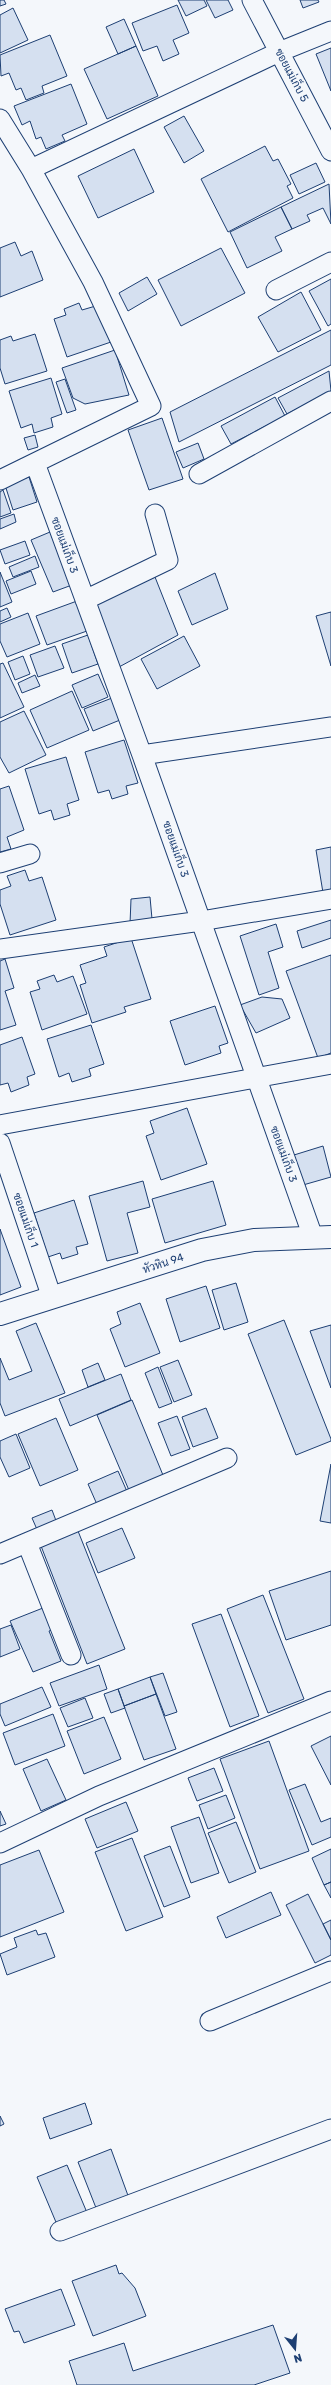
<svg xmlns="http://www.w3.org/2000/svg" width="331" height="2385" viewBox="0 0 331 2385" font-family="Rubik,Sarabun,sans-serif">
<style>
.building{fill:#d5e0f0;stroke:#1d3f73}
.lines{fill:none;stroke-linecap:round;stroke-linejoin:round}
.minor-casing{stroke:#1d3f73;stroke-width:21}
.tertiary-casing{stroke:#1d3f73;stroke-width:24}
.minor{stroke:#f4f7fb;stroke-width:19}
.tertiary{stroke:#f4f7fb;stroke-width:22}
.labels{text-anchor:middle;stroke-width:3;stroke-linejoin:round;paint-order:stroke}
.street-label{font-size:11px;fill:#1d3f73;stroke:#f4f7fb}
</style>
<rect width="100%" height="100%" fill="#f4f7fb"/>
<path class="building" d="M0,0H4L6,4L0,6Z
M178,0H204L207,6L186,16Z
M206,0H228L233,10L215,18Z
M300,0H318L319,2L303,8Z
M177,5L189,33L173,40L179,54L163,61L157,46L143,51L132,23Z
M13,8L28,40L0,53V15Z
M124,19L136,46L118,54L106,27Z
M50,35L67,76L42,86L44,93L26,100L21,88L16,90L9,73L1,76L0,55Z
M136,46L158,96L107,119L84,69Z
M331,48V91L316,54Z
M71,84L87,124L62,135L65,141L46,149L41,137L36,139L30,121L22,125L14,106Z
M184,116L204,151L184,163L164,127Z
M265,146L273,161L278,159L291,184L287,186L293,198L228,232L201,179Z
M134,149L154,192L98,218L78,176Z
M316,163L325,182L299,194L290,175Z
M329,184L331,224L323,208L307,215L310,221L292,229L281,207Z
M281,207L292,229L275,237L282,251L247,268L230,232Z
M15,242L21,256L32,251L43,280L0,297V248Z
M221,248L245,293L181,326L158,280Z
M147,277L157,294L128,311L119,293Z
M331,279V324L328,326L309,291Z
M301,292L321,330L278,352L258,317Z
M79,303L82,310L99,305L111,342L67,357L54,319L66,315L64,309Z
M331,330V365L179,442L170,412Z
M35,334L47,371L5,384L0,368V340L11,336L13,341Z
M115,350L129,395L85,404L73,398L62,368Z
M329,371L331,391L287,414L278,398Z
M51,378L62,414L51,418L53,427L34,433L32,424L21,428L9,391Z
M65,379L76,410L67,413L56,382Z
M275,397L285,416L231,444L221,426Z
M162,418L183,479L149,490L128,430Z
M35,435L38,447L28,450L24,438Z
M198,443L204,459L183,468L176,452Z
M29,477L37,502L13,510L5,485Z
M3,490L11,513L0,517V492Z
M14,514L16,522L0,529V519Z
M50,532L72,585L53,592L31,540Z
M25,541L30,555L5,564L0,550Z
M35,556L39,567L13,577L9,567Z
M31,571L36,584L11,594L6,581Z
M0,572L12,602L0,607Z
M215,573L228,609L192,625L178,591Z
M155,577L178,635L119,667L96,604Z
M77,601L87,631L47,645L36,616Z
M7,608L11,617L0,622V611Z
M331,612V666L316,616Z
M28,613L40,644L7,657L0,641V624Z
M88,635L98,664L72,673L62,644Z
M184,636L200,666L157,689L141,659Z
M55,646L64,668L38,677L30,655Z
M23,656L30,674L15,680L8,662Z
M3,663L24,707L0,718V664Z
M98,674L108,697L82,708L72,685Z
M35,675L40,686L22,693L18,683Z
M72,691L89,730L47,748L30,710Z
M112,698L120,720L93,731L84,709Z
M24,711L46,755L9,773L0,757V722Z
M124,740L138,783L126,786L128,794L112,799L109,790L98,793L85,752Z
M66,757L79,800L67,804L70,815L54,820L51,810L39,814L25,769Z
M9,786L24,830L7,837L11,849L0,852V789Z
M331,847V904L325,905L316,850Z
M25,870L29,881L42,877L56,920L10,935L0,904V890L11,886L7,876Z
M150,897L152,919L130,924L131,899Z
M331,920V938L302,948L297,931Z
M276,924L283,947L268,952L279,988L259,995L240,936Z
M131,938L151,999L124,1007L126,1012L92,1023L80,985L86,983L80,965L107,956L104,947Z
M331,955V1053L318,1058L286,971Z
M5,959L14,988L5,991L16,1025L0,1030V961Z
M54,975L57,982L73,976L87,1014L42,1030L30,992L40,989L37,981Z
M262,997L282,999L290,1018L256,1033L240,1005Z
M215,1006L228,1043L219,1046L221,1053L185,1065L170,1021Z
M91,1025L104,1064L89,1069L91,1076L72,1082L69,1073L59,1077L47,1039Z
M22,1037L35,1074L27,1077L29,1085L11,1092L8,1083L0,1085V1045Z
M187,1108L207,1164L161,1180L146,1136L154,1133L150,1121Z
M323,1146L331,1177L303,1185L294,1155Z
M143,1181L150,1207L127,1213L138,1253L107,1261L89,1196Z
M213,1181L226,1225L165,1243L152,1199Z
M74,1200L88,1244L76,1247L78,1254L62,1259L60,1253L48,1257L34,1213Z
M0,1229L21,1287L0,1295Z
M236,1283L248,1322L224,1330L212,1290Z
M206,1286L220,1328L180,1342L166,1299Z
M140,1303L160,1353L125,1367L110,1329L121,1324L117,1312Z
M284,1320L331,1439V1441L296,1455L248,1334Z
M36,1323L65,1393L5,1416L0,1403V1358L9,1380L32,1371L16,1331Z
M331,1325V1388L310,1331Z
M178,1360L192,1395L174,1402L160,1367Z
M98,1363L105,1380L88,1387L82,1370Z
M158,1367L172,1403L159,1408L145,1373Z
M121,1374L131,1400L70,1426L59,1399Z
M132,1400L165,1480L131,1495L97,1415Z
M206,1408L218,1438L193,1447L182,1417Z
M177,1416L190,1449L171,1456L158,1423Z
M56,1418L78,1470L40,1486L18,1434Z
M16,1434L30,1468L9,1477L0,1457V1441Z
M331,1464V1523L320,1521Z
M118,1471L129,1496L99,1509L88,1484Z
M52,1510L58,1526L39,1534L32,1518Z
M122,1528L135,1558L98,1573L86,1543Z
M78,1531L125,1649L87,1664L41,1546Z
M331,1571V1625L286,1640L269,1591Z
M263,1595L304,1699L268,1713L227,1609Z
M48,1606L57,1628L49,1631L61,1661L33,1672L10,1621Z
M221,1614L259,1716L230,1727L192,1624Z
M11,1625L20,1649L0,1657V1629Z
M99,1665L107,1689L59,1706L50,1683Z
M163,1673L177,1712L165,1716L150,1677Z
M150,1677L156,1694L124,1706L118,1689Z
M42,1687L51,1707L5,1726L0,1714V1704Z
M118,1689L125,1708L111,1713L104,1694Z
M156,1694L176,1749L144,1760L124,1706Z
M85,1698L93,1718L68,1727L60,1708Z
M53,1714L65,1746L15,1765L3,1733Z
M104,1717L121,1759L84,1774L67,1731Z
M331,1736V1785L311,1746Z
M269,1741L309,1851L260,1869L220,1759Z
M47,1759L66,1800L41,1811L23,1769Z
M214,1768L223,1791L197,1801L188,1778Z
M305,1784L321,1822L331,1818V1837L312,1845L289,1790Z
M226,1795L235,1818L208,1829L199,1805Z
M126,1802L138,1831L97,1848L85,1819Z
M0,1811L6,1824L0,1826Z
M199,1817L219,1873L191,1883L171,1827Z
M236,1822L256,1872L229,1883L208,1833Z
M132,1838L163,1917L126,1931L95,1852Z
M170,1846L190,1897L164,1907L144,1856Z
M331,1849V1882L324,1885L312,1858Z
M39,1850L64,1912L0,1937V1865Z
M331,1882V1898L324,1885Z
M271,1892L281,1915L226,1938L217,1917Z
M308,1894L331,1940V1955L315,1963L286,1905Z
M331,1920V1940L323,1924Z
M36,1930L38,1935L46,1933L55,1957L7,1975L0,1954L17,1947L14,1938Z
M85,2103L92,2124L50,2139L43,2118Z
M0,2116L4,2124L0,2126Z
M111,2149L130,2201L98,2213L78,2162Z
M67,2165L88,2215L58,2227L37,2177Z
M116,2265L119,2274L122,2273L135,2288L146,2316L93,2336L72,2281Z
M61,2289L75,2325L24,2343L19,2331L14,2332L5,2309Z
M273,2325L290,2373L254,2385H77L69,2361L124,2343L133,2371Z"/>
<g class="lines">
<defs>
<path id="minor" d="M252,0L331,151
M0,119L31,169
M276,290L331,262
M35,463L142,755L313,1237
M199,474L331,401
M0,480L151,406L93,282L31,169L279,52L331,31
M85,600L168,560L155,514
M142,755L331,727
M0,863L30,854
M0,949L201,921L331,899
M0,1125L331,1064
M0,1143L52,1298
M27,1543L71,1655
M0,1554L227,1458
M0,1843L99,1796L331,1701
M210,2021L331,1971
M60,2231L331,2129"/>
<path id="tertiary" d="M0,1314L202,1250L254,1240L331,1237"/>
</defs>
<use href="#minor" class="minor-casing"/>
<use href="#tertiary" class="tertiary-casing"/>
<use href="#minor" class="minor"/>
<use href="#tertiary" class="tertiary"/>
</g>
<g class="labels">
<g class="street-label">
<text transform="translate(292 75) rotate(62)" y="4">ซอยแม่เก็บ 5</text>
<text transform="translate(65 545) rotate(70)" y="4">ซอยแม่เก็บ 3</text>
<text transform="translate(176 849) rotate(71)" y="4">ซอยแม่เก็บ 3</text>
<text transform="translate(284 1154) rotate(70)" y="4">ซอยแม่เก็บ 3</text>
<text transform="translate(26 1220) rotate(71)" y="4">ซอยแม่เก็บ 1</text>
<text transform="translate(163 1263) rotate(-18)" y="4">หัวหิน 94</text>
</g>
</g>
<g transform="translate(295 2349) rotate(163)" stroke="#f4f7fb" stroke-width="3" paint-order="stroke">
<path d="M0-3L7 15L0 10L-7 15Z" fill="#1d3f73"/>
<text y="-6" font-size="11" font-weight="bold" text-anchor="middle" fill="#1d3f73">N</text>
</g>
</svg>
